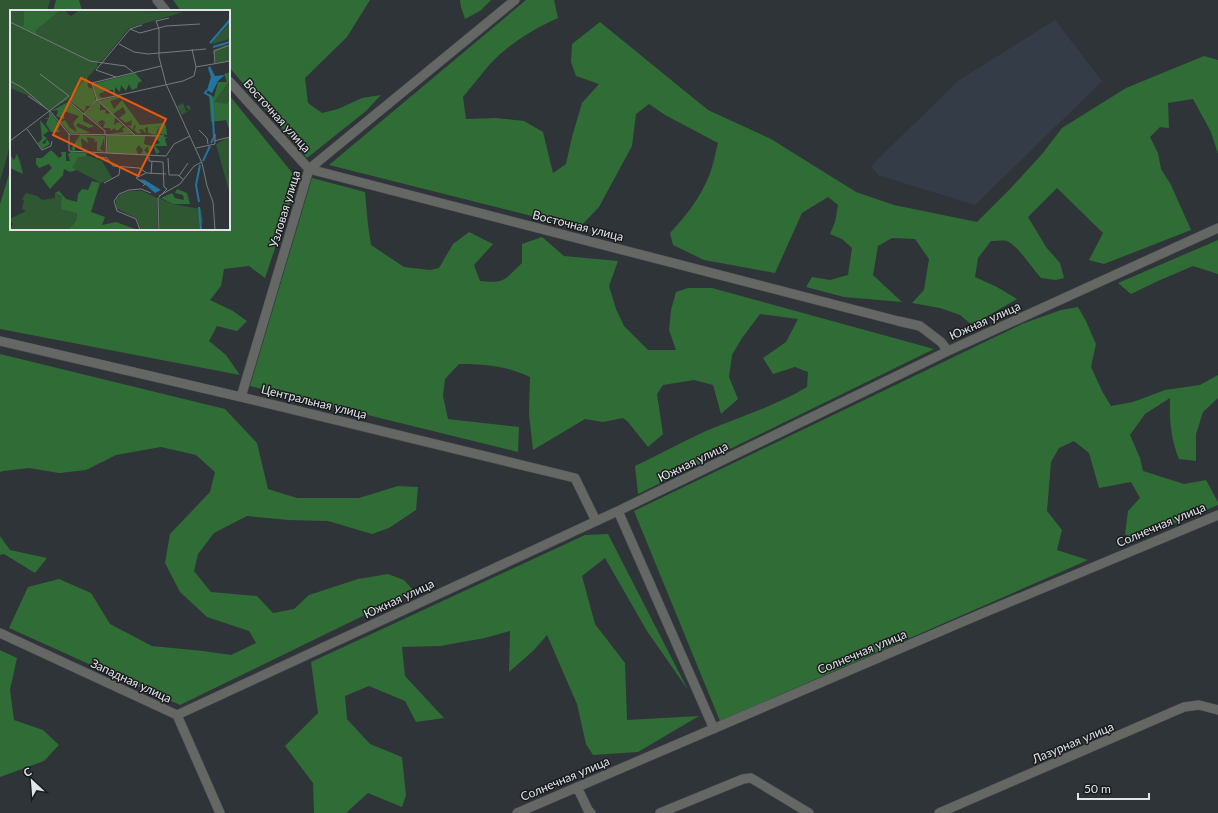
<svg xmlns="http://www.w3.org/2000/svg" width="1218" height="813" viewBox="0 0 1218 813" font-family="Lato,sans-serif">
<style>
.built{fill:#343d47}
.green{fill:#2f5832}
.forest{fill:#306c36}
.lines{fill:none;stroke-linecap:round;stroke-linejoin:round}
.minor-casing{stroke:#4c5055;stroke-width:10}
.minor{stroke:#656764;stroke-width:9}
.labels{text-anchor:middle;stroke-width:3;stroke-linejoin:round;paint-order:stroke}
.street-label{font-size:12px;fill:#e2e5e8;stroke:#191b1d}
.inset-river{fill:none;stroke:#2474a2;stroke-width:2}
.inset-road{fill:none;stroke:#777b7f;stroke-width:1}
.view{fill:#e8590c;fill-opacity:0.15;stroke:#e8590c;stroke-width:2}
.inset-edge{fill:none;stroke:#e2e5e8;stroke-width:2}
</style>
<rect width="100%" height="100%" fill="#2f3439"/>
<path class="built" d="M1055,20L1102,81L975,205L878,175L871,166L958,81Z"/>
<path class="green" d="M0,0H50L47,11H11V142L0,181Z"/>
<path class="forest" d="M56,0H79L82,11H53Z
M173,0H370L347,37L305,78L308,103L322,113L338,109L362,98L381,95L366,111L307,158L229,67V11H181Z
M460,0H491L480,11L465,19L461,7Z
M526,0H554L558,18C533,29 509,44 490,64C481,75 472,86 463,97L466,119L496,118L524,121L543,132L553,173L566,164L572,137L582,103L599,84L576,76L571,62L572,44L600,22L708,110L771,139L856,192L894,205L977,222L1011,188L1042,154L1062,128L1126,88L1204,56L1218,60V154L1211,132L1193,99L1168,103L1169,128L1160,127L1150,137L1158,153L1161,169L1171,185L1191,230L1104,264L1089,260L1103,233L1057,188L1028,217L1046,247L1060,263L1064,278L1056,280L1041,278C1032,268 1019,247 1007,241C1003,240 996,241 991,241L978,258L975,277L997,287L1017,299L972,325L960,315L940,308L912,303L924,290L929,259L915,239L892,238L878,246L873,275L902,302L844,297L806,287L812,277L830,280L848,275L852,248L842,239L830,234L835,222L838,205L828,197L802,213L775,273L704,260L673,245L670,233C686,216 700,198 709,176C713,166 715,154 718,143L665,115L649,104L636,114L632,146L599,207L579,228L329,165Z
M229,95L298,180L265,278L249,266L224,269L221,286L210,300L233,311L247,321L237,331L217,326L209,341L226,355L240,375L0,329V204L11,168V229H229Z
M312,178L365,192L368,225L371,245L404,267L430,270L439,268L453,244L469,232L493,244L474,265L480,281C505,284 505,279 522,263V244L542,237L564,256L618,261L609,286L616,309L624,326L648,350H676L669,330L671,310L676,292L688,288H712L934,349L638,494L635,466C658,455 682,442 706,431C740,417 775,406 807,387L808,372L795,367L773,374L763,358L786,342L798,319L760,314L742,338L732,355L729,377L738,399L721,414L713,385L694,380L663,385L657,394L663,434L648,447L628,422L623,418L603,422L585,419L533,450L529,414L530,377C506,366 485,364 459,364L445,379L443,396L448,419L519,427L518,452L250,386Z
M1218,240V274L1193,266L1158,281L1131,294L1118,283Z
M1078,307L1086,321L1096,344L1091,367L1102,391L1111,406L1133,402L1165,390L1200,385L1218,375V398L1203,412L1196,434V461L1179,459C1171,439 1169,419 1170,398L1145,414L1130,435L1140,458L1143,471L1184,484L1206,480L1218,502V505L1134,540L1125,534L1128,511L1140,498L1131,482L1099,488L1089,453L1074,441L1059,448L1051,462L1047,511L1062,530L1057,550L1088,560L720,721L634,511L1022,324L1061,310Z
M0,354L225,409L257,443L268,489L297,498H359L398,486L418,487L416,510L389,528L372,534L328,521L288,520L247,516L214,533L198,554L194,571L211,592L257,596L273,613L294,609L309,595L358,579L388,574L404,580L414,591L180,705L9,628L28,587L59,579L91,593L110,624L152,646L203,651L231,655L256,643L249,631L207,617L180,592L165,563L170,534L210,492L215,472L196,455L161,447L116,455L86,470L59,473L29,468L3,471L0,472Z
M608,534L688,690L647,631L605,558L582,576L595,624L625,663L627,720L699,716L638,752L593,755L586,744L577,704L547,635L533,651L509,672L510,631L485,638L440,646L402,647L405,676L444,718L416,722L405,701L369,686L345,696L347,719L370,744L402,757L406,795L402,807L368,793L346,813H314L313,783L285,746L318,713L311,662L585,535Z
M0,536L10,550L47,558L35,573L4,554L0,555Z
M0,650L17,658L10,690L14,720L43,730L59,745L44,761L0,777Z"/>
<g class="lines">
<defs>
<path id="minor" d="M157,0L166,11
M229,81L309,169L898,321L920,326L941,342L948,351
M0,341L241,397L575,478L596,521
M241,397L309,169L515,0
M618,511L714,729
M0,633L177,715L220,813
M177,715L618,511L948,351L1218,228
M577,787L588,810L591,813
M517,813L976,616L1218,515
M660,813L743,779L751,778L809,813
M939,813L1184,707L1199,705L1218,710"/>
</defs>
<use href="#minor" class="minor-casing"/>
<use href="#minor" class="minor"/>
</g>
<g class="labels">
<g class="street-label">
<text transform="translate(277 116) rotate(48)" y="4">Восточная улица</text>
<text transform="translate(285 209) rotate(-73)" y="4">Узловая улица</text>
<text transform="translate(578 226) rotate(14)" y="4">Восточная улица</text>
<text transform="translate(985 321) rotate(-24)" y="4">Южная улица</text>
<text transform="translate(314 402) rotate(14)" y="4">Центральная улица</text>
<text transform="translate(693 462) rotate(-26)" y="4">Южная улица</text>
<text transform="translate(1161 525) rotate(-23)" y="4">Солнечная улица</text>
<text transform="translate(399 599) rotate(-25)" y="4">Южная улица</text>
<text transform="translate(862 652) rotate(-23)" y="4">Солнечная улица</text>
<text transform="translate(131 681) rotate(25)" y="4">Западная улица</text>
<text transform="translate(1073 743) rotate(-23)" y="4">Лазурная улица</text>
<text transform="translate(565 779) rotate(-23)" y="4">Солнечная улица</text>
</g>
</g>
<g transform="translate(10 10)">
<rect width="220" height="220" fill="#2f3439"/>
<path d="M0,0H14V18L50,0H54L61,6L68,1L77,0L173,2L119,18L93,50L87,52L88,56L56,91L40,100L17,85L0,78ZM220,13V29L202,34L203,31ZM214,35H220V51L206,53L203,40ZM220,64V87L217,94H207L204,92L218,73V65ZM173,93L176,101L179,100L176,96L179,95L181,99L172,105L167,96ZM220,127V185L206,134ZM77,145L92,151L102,168L91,173L61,157L67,149ZM120,181H132L147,188L148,220H131L127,209L106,198V189L111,184ZM16,183L27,186L32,190L45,188V183L52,186L67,202L66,211L58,220H0L3,214L0,209L16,201L12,199L14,190L12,189ZM149,188L162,194L191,199L193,213L189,214L192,216L191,220H150Z" fill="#2f5832"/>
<path d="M14,0H50L26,20V24L9,15L14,16ZM220,1V12L200,33L220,8ZM220,62L218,73L204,92L217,94L220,87V122L216,110L201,112L199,84L204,87L208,72H217L214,64ZM125,63L132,71L128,73L127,78L122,80L119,74L116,81L111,75L110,82L105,77V85H103V80H97L89,84L90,87L94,88L87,90L83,74ZM77,67L78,77L83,79L86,91L80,96H76L75,102L58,90ZM109,86V88L100,91L104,99L112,90L130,115L153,113L156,116L157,125L148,124L149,115L146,125L138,123V117L135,118L136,124L132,119L129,120L131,123L128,124L124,120L126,116L124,115L123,120L117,115L121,116L122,110L116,113L109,108L116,103L113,97L103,104L88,91ZM87,91L90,94V100H96L95,104L101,103L105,107L104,115L109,112L124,124H99L114,122L112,119L115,117L113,116L107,121L104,118L101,121L100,118H93L95,112L92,110L88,112L92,117L75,104ZM58,92L73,104V111L84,116L79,118L68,113L66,116L80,123H60L50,112L55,110L60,118L67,122L63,113L69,106L54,101V109L46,106L48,102L47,100L41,101ZM39,101L50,115L48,119L50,122H41L36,114L38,109L33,108H39ZM30,110L39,121L33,125L37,128L32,133L35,134L37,129L40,134L32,139L28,133L32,129ZM70,125L95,126V139L94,128L90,139L95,142L87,141V131L84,132L85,129L77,127L78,133L71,128L72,138L69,136L65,137V141L61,139ZM98,125L135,126L134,134L141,136L150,133L145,127L139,126L157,127L155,129L157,136H145L150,142L146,144L144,137L138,141V136L134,140L139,145L131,144L133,140L129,135L126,139L128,144L97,143ZM41,140L49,148L52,146L51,142H56V151H60L58,144L61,142L77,143L76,146L68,148L62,157L67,160L60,162L54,159L53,165L40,179L32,168L42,158L39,154L29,158L26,154V148H32ZM7,144L10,152L13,164L0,158V145L4,150ZM82,171L90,173L81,202L95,207L92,215L106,212L128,220H58L66,211L67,203L51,199L52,186L45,183L49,181L56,189L67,192L68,184L72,179L78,180ZM167,179L177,183L180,194H163L151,188L162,183L165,188L174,190L173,185L165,183Z" fill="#306c36"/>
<path d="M200,56L205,66L215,65L208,71L202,83L197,80L201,67L198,58ZM129,169L135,170L151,180L145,183Z" fill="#2474a2"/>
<path class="inset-river" d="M200,33L220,10M203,37L220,32M197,80L195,83L200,86L202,91L204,127L201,133M193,151L200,136M189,192L186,175L190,155M189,197L191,220"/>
<path class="inset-road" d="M159,8L146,11L149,19V47L156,74L192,153L197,176L203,192L205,220M0,12L80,51L115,56L123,62M120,19L132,15M109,34L124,42L138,44L196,39M182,39L186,57M205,54L204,41L220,35M106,67L86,60L120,19L130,23L156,16L190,14M0,71L13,78L38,100M18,86L40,101L59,124V141L156,146L164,134L180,126M58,91L95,121V125M74,104L87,90L173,71L184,66L186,57L220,51M17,119L32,140L41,136L42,131M189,120L197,128L198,134M59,124L154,126M125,125L87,90L82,73L151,56M0,131L59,86L30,64M204,131L220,127M186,138L205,134V124M84,143L86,147L97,148L103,156L129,158L137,163L156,164M96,143L97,125M139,147V151L153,152L154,177M158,148L159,165H168L174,170M141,164L142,151M169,166L178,153M94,173L109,165L110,157M133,176L135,174L126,168L136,163M149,186L170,174L184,156L192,152M130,220L126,209L107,201L104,191L109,184L119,180L131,179L141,183M149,220L148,188L157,179L154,177"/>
<path class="view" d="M71,68L156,109L128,166L43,125Z"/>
<rect width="220" height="220" class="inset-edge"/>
</g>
<g transform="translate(32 781) rotate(334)" stroke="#191b1d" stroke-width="3" paint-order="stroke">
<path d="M0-3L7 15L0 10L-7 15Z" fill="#e2e5e8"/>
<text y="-6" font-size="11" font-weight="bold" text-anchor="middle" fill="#e2e5e8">С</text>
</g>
<path d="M1078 793v6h71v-6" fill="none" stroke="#e2e5e8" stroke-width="2"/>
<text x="1084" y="793" font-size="12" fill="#e2e5e8" stroke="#191b1d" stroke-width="3" paint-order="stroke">50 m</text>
</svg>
